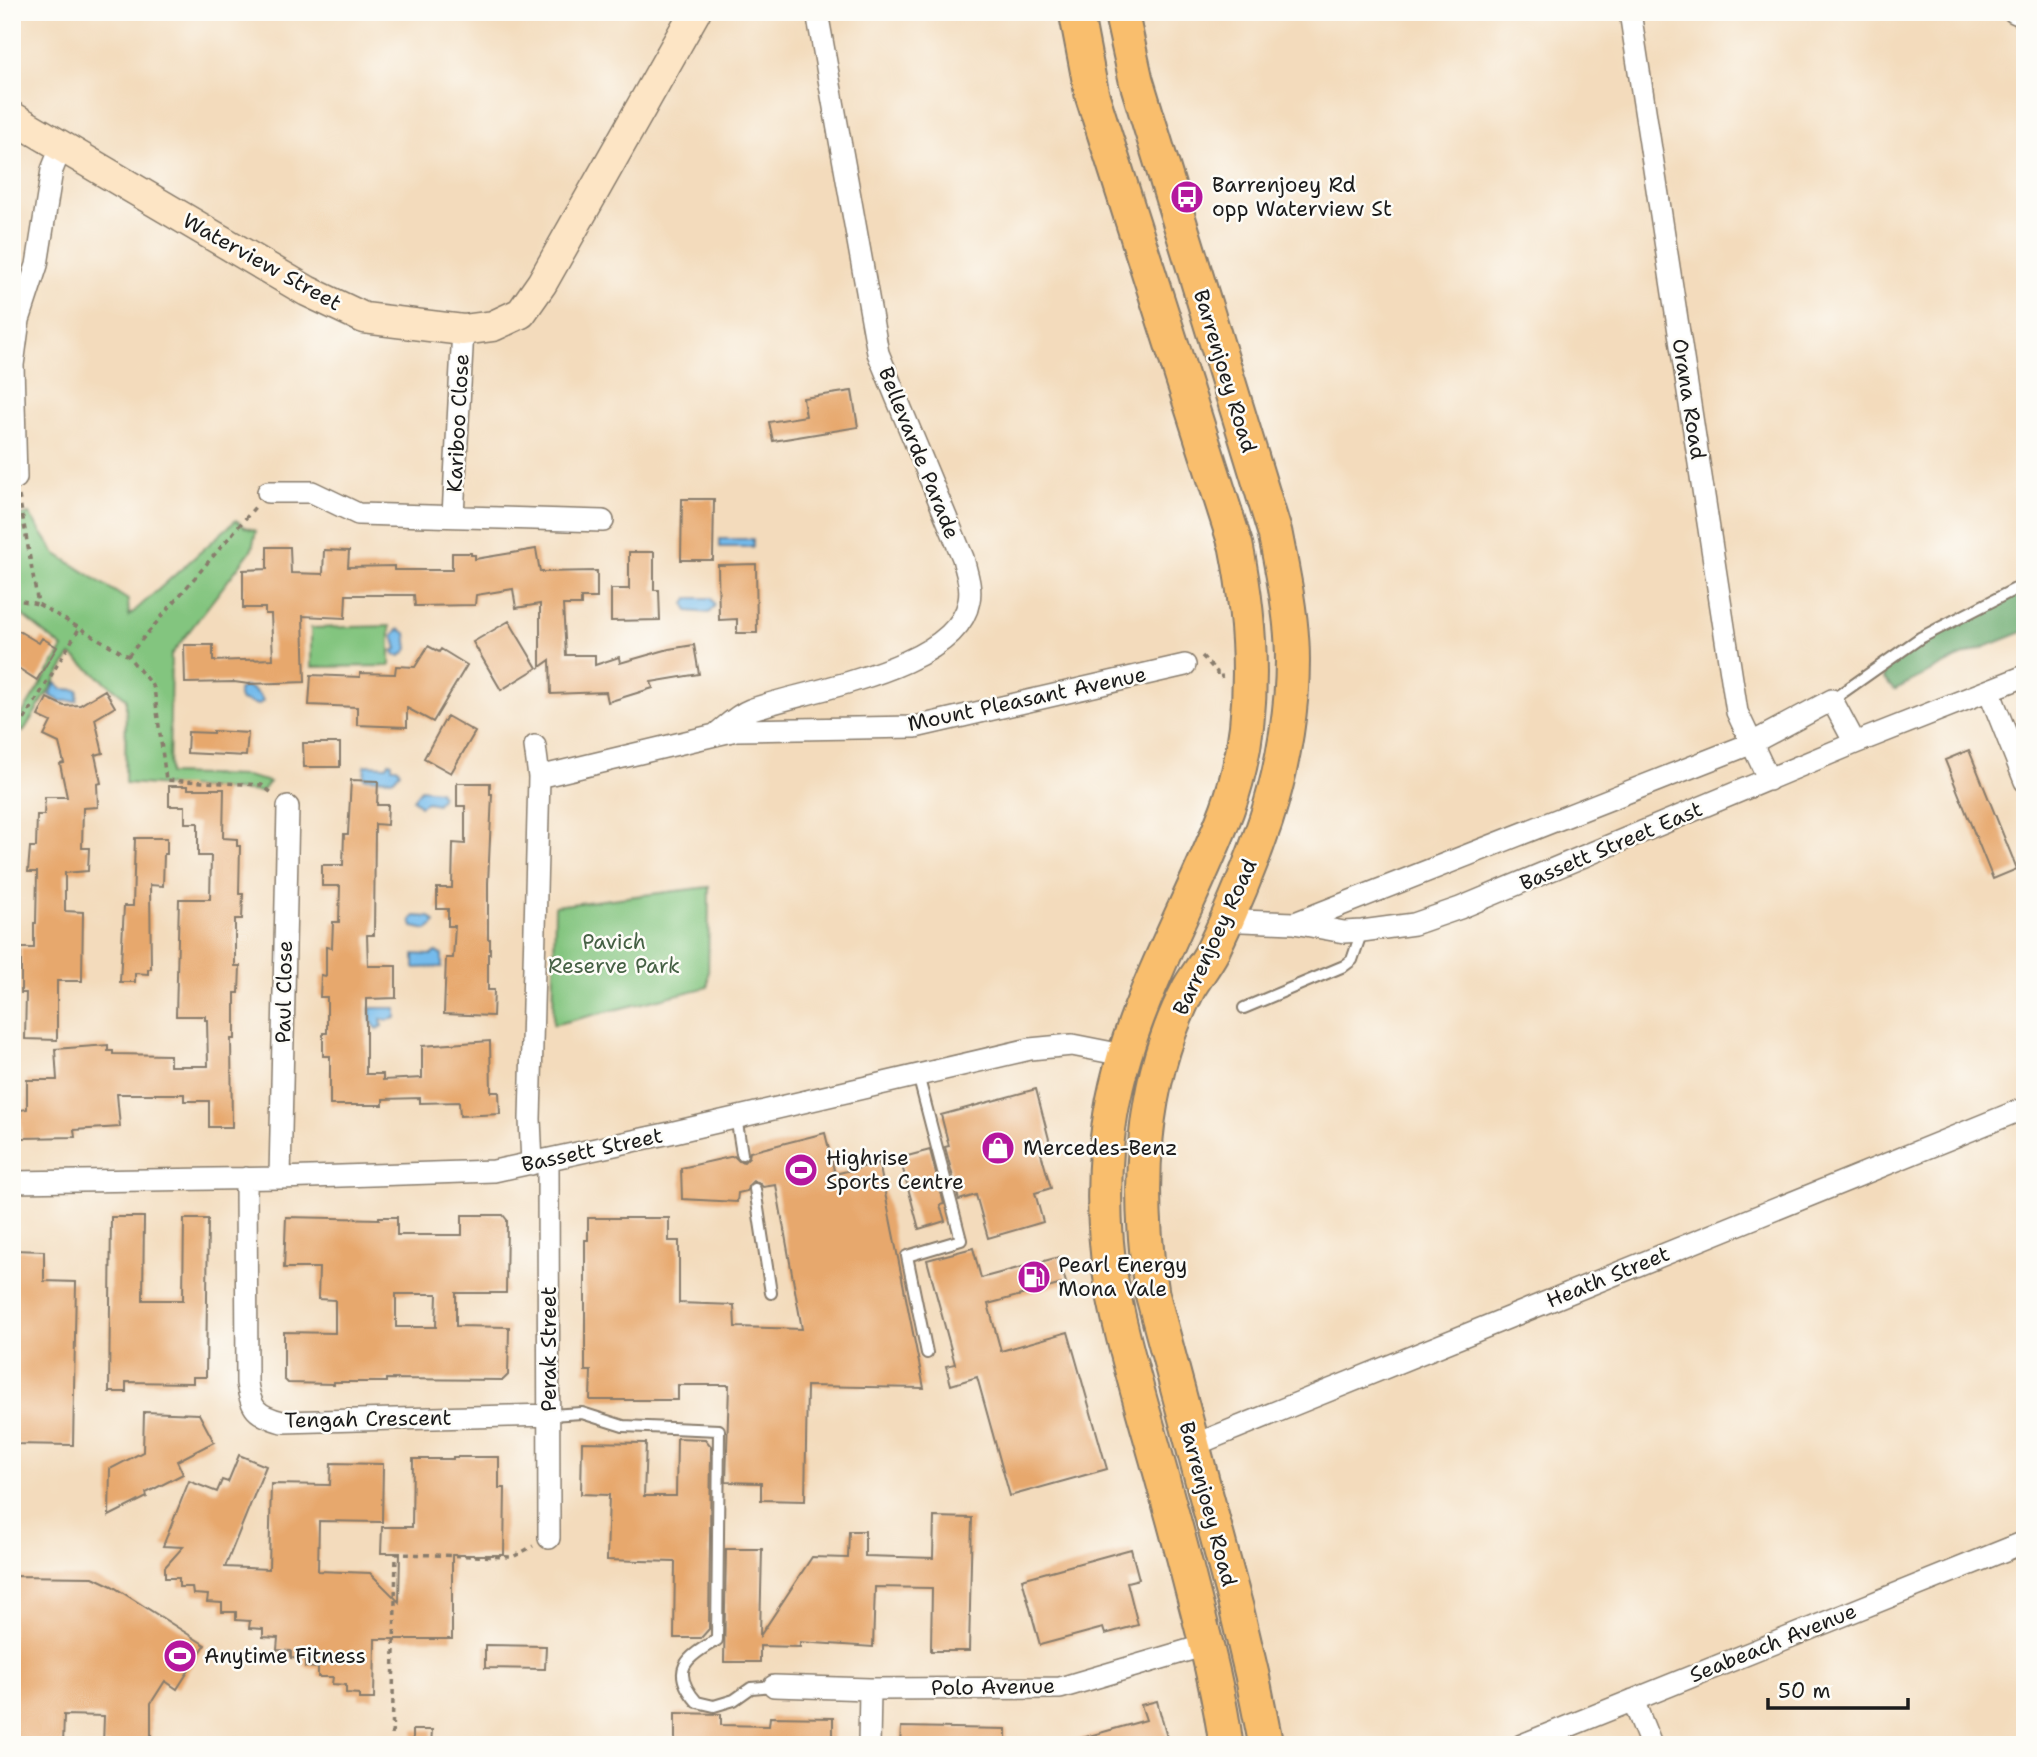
<svg xmlns="http://www.w3.org/2000/svg" width="2037" height="1757" viewBox="0 0 2037 1757" font-family="'Shantell Sans',sans-serif">
<style>
.green{fill:#83c57f;stroke:#50704e;stroke-width:2}
.forest{fill:#6aaa6e;stroke:#436345;stroke-width:2}
.water{fill:#74bbec;stroke:#486c84;stroke-width:2}
.building{fill:#e7a86d;fill-rule:evenodd}
.lines{fill:none;stroke-linecap:round;stroke-linejoin:round}
.lane-casing{stroke:#887c6c;stroke-width:14}
.street-casing{stroke:#887c6c;stroke-width:24}
.secondary-casing{stroke:#887c6c;stroke-width:33}
.primary-casing{stroke:#887c6c;stroke-width:37}
.path{stroke:#887c6c;stroke-width:3.5;stroke-dasharray:5 5;stroke-linecap:butt}
.lane{stroke:#fff;stroke-width:10}
.street{stroke:#fff;stroke-width:21}
.secondary{stroke:#fde5c5;stroke-width:30}
.primary{stroke:#f9be6d;stroke-width:33}
.labels{text-anchor:middle;stroke-width:5;stroke-linejoin:round;paint-order:stroke}
.poi-label{font-size:21px;fill:#1c1c1c;stroke:#fdfcf7;text-anchor:start}
.street-label{font-size:21px;fill:#1c1c1c;stroke:#fdfcf7}
.park-label{font-size:21px;fill:#456044;stroke:#fdfcf7}
</style>
<rect width="100%" height="100%" fill="#fdfcf7"/>
<filter id="ink" filterUnits="userSpaceOnUse"><feTurbulence type="fractalNoise" baseFrequency=".0143" numOctaves="2"/><feDisplacementMap in="SourceGraphic" scale="14" xChannelSelector="R" yChannelSelector="G"/><feConvolveMatrix kernelMatrix="1 2 1 2 8 2 1 2 1" color-interpolation-filters="sRGB"/></filter>
<filter id="wash" filterUnits="userSpaceOnUse"><feTurbulence type="fractalNoise" baseFrequency=".00686" numOctaves="4" result="noise"/><feDisplacementMap in="SourceGraphic" scale="28" xChannelSelector="R" yChannelSelector="G"/><feGaussianBlur stdDeviation="1.57" result="paint"/><feColorMatrix in="noise" values="0 0 0 0 0 0 0 0 0 0 0 0 0 0 0 0 0 1.4 0 .05"/><feComposite in="paint" operator="in"/></filter>
<g filter="url(#wash)">
<rect width="100%" height="100%" fill="#f3dbbc"/>
<path class="green" d="M29,514L55,553L128,600L129,616L236,520L245,527L256,531L252,549L171,655L169,774L246,776L270,782L261,792L125,783L126,698L71,655L23,732L16,724L63,648L12,607V544L16,539L17,517Z
M390,626V666L311,667V628Z
M709,887L708,987L553,1025L555,906Z"/>
<path class="forest" d="M2025,591V631L1955,659L1894,690L1883,678L1889,662L1961,622Z"/>
<path class="water" d="M720,539H753V547H720Z
M688,598H711L715,605L709,613L688,611L685,604Z
M399,629L406,633L408,649L401,656L395,655L393,651L397,649L393,635Z
M56,683L62,689L78,690L77,701H60L49,695Z
M242,687C250,686 260,693 263,701L258,705L240,700L238,691Z
M389,762L392,763V767H397L400,772L394,779L364,778L365,765L387,766Z
M421,789L439,791L442,796L437,804L427,802L420,806L413,799Z
M415,916L430,917L435,922L434,925L427,930L413,927L411,920Z
M436,952L442,955V967L414,968V954L431,955Z
M370,1008H396V1018L388,1020L381,1019L382,1026L377,1029L371,1021Z"/>
<g id="blocks">
<path class="building" d="M852,391L858,427L773,441L769,422L806,416L803,398Z
M682,499H714L713,560H681Z
M267,547H290L291,573L323,574L324,550L349,551L348,567L394,566V570H452V553H471V555H475V559L536,549L540,572L597,571V598H581V605H563L566,655H595V665L619,657L620,663L669,649L694,645L699,674L651,682L653,688L608,702L606,692L551,694L550,660L540,667V604L516,608L513,589L476,595L475,605L415,606L414,595H346L345,618L303,616L305,682L249,684L234,682L185,683L184,645H213V661L273,659L271,614H265V608H243V570L267,569Z
M629,552H654V590H659L660,620L611,621V589H629Z
M756,564L757,633H737V619L719,620L718,565Z
M509,621L537,668L501,690L473,642Z
M12,627L39,643L42,638L57,647L37,680L12,664Z
M428,646L439,652L441,649L467,665L433,722L407,708V727L357,725V707L309,705L311,675L360,677V673L395,674L396,666L415,667Z
M105,690L115,707L95,719L103,753L95,755L101,783L97,784L98,807L83,808L82,848H89L88,871L65,873V911L83,912L82,981H57V1040L25,1039L26,993H21V948H34V923H36L37,872H28L30,847H36L37,815H44L45,797H67L60,764L64,763L59,743L44,736L51,722L38,716L47,698L64,706L80,705Z
M447,716L475,732L451,773L424,758Z
M213,731L248,733L246,756L187,753L188,732L213,733Z
M303,743H340V767H304Z
M1969,750L2017,869L1993,879L1945,760Z
M351,780L378,781L377,805H388L387,825L375,824L374,935H367L368,966H396V998L366,999V1074H383V1080L422,1078V1046L490,1041L491,1092H499L500,1114L460,1116L459,1102L420,1103V1098L383,1099V1105H330V1056H323V1033H327V997H320L321,975L326,976V947L332,948L333,922H339L340,886H322V865H343L344,834H348Z
M457,783H490V794H492L488,883V939H490V954H488V990H494L493,1016L444,1014L446,958H453L455,926H448V909H437V888H452L453,843L465,844V806H457Z
M169,786H188V789H224L223,838L237,839V846H240L239,894H243L242,919H235V966H240L239,993H235V1039H231L232,1127H209V1101H184V1094H117L120,1127L74,1130L75,1137L22,1138L20,1110L27,1109V1080H57L55,1049L108,1045V1051H113V1054L170,1055V1066H208L207,1020H205V1016H176L179,899H210L211,856H198V823H185V806H169Z
M135,838H167V854H164L163,886L150,885L151,969H148V974L135,973V982H120L124,906H133Z
M1036,1089L1051,1147L1040,1150L1051,1188L1035,1193L1043,1222L988,1238L976,1195L959,1200L945,1147L949,1146L941,1115Z
M825,1133L835,1174L879,1163L924,1388L807,1386L805,1501L761,1500V1483L726,1482L729,1385H678V1400H590L591,1371H585V1240H588V1218H669V1241H679V1303L734,1305L735,1327L802,1329L776,1185L763,1187L758,1182L753,1181L748,1186L747,1191L738,1193L737,1202L682,1199L681,1168L734,1156L739,1161L744,1162L749,1157L750,1152Z
M930,1150L944,1204L940,1205L945,1221L919,1229L900,1158Z
M462,1215H503L507,1220L506,1293H456V1326L509,1327L508,1375L503,1380L386,1379V1382H334V1384L288,1383L284,1379V1332L335,1333V1300L318,1299L319,1268H284L286,1217L379,1219V1217H397V1235H462ZM396,1294H437L436,1327H396Z
M111,1217H144L143,1300H183L184,1219H208L206,1377H193V1383L126,1382V1392H109Z
M973,1248L981,1278L1059,1257L1066,1283L988,1304L1001,1351L1068,1332L1107,1469L1010,1496L977,1377L951,1385L946,1366L955,1364L927,1260Z
M12,1250L44,1251V1281L76,1282L73,1445L12,1444Z
M144,1412L199,1414L214,1442L177,1461L183,1474L146,1493L147,1497L109,1516L110,1469L143,1452Z
M677,1438L705,1439L711,1446L709,1629L701,1638H674L675,1562L607,1560L609,1495L581,1494L582,1442L646,1443L644,1496H676Z
M239,1455L266,1466L225,1567L269,1569L271,1484L330,1485L331,1463L383,1464L382,1522L319,1521L318,1571L370,1573L399,1602L400,1553H381L382,1527H412L413,1459H453V1457H499V1488H505L504,1555H452V1639H375L374,1699H359V1694L346,1693V1685L332,1684L333,1677H318V1668L305,1667V1659L291,1658V1651L277,1650L278,1638L263,1637V1629L249,1628L250,1621L236,1620V1612H222V1603L207,1602L208,1595L193,1594L192,1587H179V1578H165V1567L183,1547L163,1546L189,1481L217,1492L222,1480L228,1482Z
M934,1517L972,1518L969,1651H931L932,1588L875,1587L873,1647L800,1642V1647L760,1646V1662H724L726,1549H762L760,1636L812,1557L848,1558L849,1531H865V1556L933,1558Z
M1131,1549L1139,1579L1127,1582L1138,1625L1105,1634L1103,1628L1040,1645L1022,1579Z
M12,1576L93,1577L112,1586L205,1645L177,1689L165,1681L151,1703V1745H103L104,1716L64,1715L63,1745H12Z
M485,1645L546,1646L545,1669L485,1668Z
M1157,1701L1169,1745H1076L1075,1740L1146,1720L1141,1705Z
M675,1713L721,1714V1725L769,1726L770,1717L833,1718V1745H675Z
M901,1727L1006,1729V1745H900Z
M413,1730H432L431,1745H413Z"/>
</g>
</g>
<g filter="url(#ink)">
<use href="#blocks" fill-opacity="0" stroke="#887c6c" stroke-width="2"/>
<g class="lines">
<defs>
<path id="lane" d="M1832,700L1920,638L2025,584
M1244,1008L1344,966L1352,960L1362,931
M918,1075L961,1240L907,1256L927,1353
M736,1117L742,1154
M755,1189L771,1293
M550,1415L582,1413L623,1426L719,1430L717,1640C686,1657 669,1670 697,1702L714,1706L734,1700L751,1688L774,1686"/>
<path id="street" d="M1630,12L1737,712L1769,780
M2014,12L2025,17
M16,478L13,365L19,320L37,265L52,170L62,145
M268,492H312L358,514L603,521
M453,515L463,330
M1989,691L2025,781
M715,735C725,727 737,715 750,710C804,690 957,670 969,601C972,586 966,572 963,558L878,353L817,12
M539,777L736,730L915,727L1185,665
M1228,916L1242,921L1294,923L1344,932L1362,931L1414,924L1460,908L1855,743L2025,676
M1295,923L1750,744L1832,700L1855,743
M548,1161L549,1538
M532,1164L530,1119L539,777L535,746
M246,1178L247,1383C251,1409 256,1415 282,1422L550,1415
M280,1178L288,807
M12,1182L280,1178L494,1171L670,1133L1030,1049L1072,1045L1123,1055
M1192,1446L2025,1108
M774,1686L870,1689L1060,1688L1206,1645
M1633,1700L1651,1745
M869,1745L870,1689
M1522,1745L2025,1542"/>
<path id="secondary" d="M12,117L307,291L364,318L463,330L493,326L521,313L542,283L695,12"/>
<path id="primary" d="M1076,12L1092,95L1236,546C1253,632 1258,726 1227,810C1185,921 1118,1022 1107,1143C1103,1189 1104,1239 1112,1286C1120,1330 1133,1375 1145,1418C1163,1480 1180,1542 1196,1605C1208,1651 1220,1698 1226,1745
M1121,12L1136,80L1275,533C1282,569 1290,606 1292,643C1295,699 1283,768 1266,820C1251,865 1232,910 1212,952C1205,965 1196,976 1189,988C1140,1081 1136,1192 1152,1293L1236,1607L1252,1675L1266,1745"/>
</defs>
<use href="#lane" class="lane-casing"/>
<use href="#street" class="street-casing"/>
<use href="#secondary" class="secondary-casing"/>
<use href="#primary" class="primary-casing"/>
<path class="path" d="M19,496L38,604L128,656L154,688L166,780L262,785L273,794
M12,599L38,604
M128,656L256,506
M1202,656L1217,672V677L1223,676
M12,735L17,732L80,627
M392,1745L396,1554L513,1557L533,1546"/>
<use href="#lane" class="lane"/>
<use href="#street" class="street"/>
<use href="#secondary" class="secondary"/>
<use href="#primary" class="primary"/>
</g>
</g>
<defs>
<symbol id="bus-disc" viewBox="-11 -11 22 22"><circle r="9.5" fill="#b5179e" stroke="#fdfcf7"/><path d="M-5-6H5V4H4V6H2V4H-2V6H-4V4H-5ZM-3.5-4V0h7V-4ZM-3.5 1.2v1.5H-2V1.2ZM2 1.2v1.5H3.5V1.2Z" fill="#fff"/></symbol>
<symbol id="shop-disc" viewBox="-11 -11 22 22"><circle r="9.5" fill="#b5179e" stroke="#fdfcf7"/><path d="M-5-2.5h2.3a2.7 3.5 0 0 1 5.4 0H5L5.5 6h-11ZM-1.5-2.5h3a1.5 2.3 0 0 0-3 0Z" fill="#fff"/></symbol>
<symbol id="stadium-disc" viewBox="-11 -11 22 22"><circle r="9.5" fill="#b5179e" stroke="#fdfcf7"/><path d="M0-5a6.5 5 0 1 0 0 10a6.5 5 0 1 0 0-10ZM-3.5-1.8h7v3.6h-7Z" fill="#fff"/></symbol>
<symbol id="fuel-disc" viewBox="-11 -11 22 22"><circle r="9.5" fill="#b5179e" stroke="#fdfcf7"/><path d="M-5.5-6h7V0h2V4h1.3V-2.5L3-4.5l.8-.8L6-3V5H2.5V1h-1V6h-7ZM-4.2-4.7v3.2H.2V-4.7Z" fill="#fff"/></symbol>
</defs>
<g fill-rule="evenodd">
<use href="#bus-disc" x="1168" y="178" width="38" height="38"/>
<use href="#shop-disc" x="979" y="1129" width="38" height="38"/>
<use href="#stadium-disc" x="782" y="1151" width="38" height="38"/>
<use href="#fuel-disc" x="1015" y="1258" width="38" height="38"/>
<use href="#stadium-disc" x="161" y="1637" width="38" height="38"/>
</g>
<g class="labels">
<g class="poi-label">
<text x="1212" y="192">Barrenjoey Rd<tspan x="1212" dy="24">opp Waterview St</tspan></text>
<text x="1023" y="1155">Mercedes-Benz</text>
<text x="826" y="1165">Highrise<tspan x="826" dy="24">Sports Centre</tspan></text>
<text x="1058" y="1272">Pearl Energy<tspan x="1058" dy="24">Mona Vale</tspan></text>
<text x="204" y="1663">Anytime Fitness</text>
</g>
<g class="street-label">
<text transform="translate(262 262) rotate(29)" y="7">Waterview Street</text>
<text transform="translate(1225 371) rotate(73)" y="7">Barrenjoey Road</text>
<text transform="translate(1689 399) rotate(81)" y="7">Orana Road</text>
<text transform="translate(458 423) rotate(-87)" y="7">Kariboo Close</text>
<text transform="translate(919 453) rotate(68)" y="7">Bellevarde Parade</text>
<text transform="translate(1027 699) rotate(-12)" y="7">Mount Pleasant Avenue</text>
<text transform="translate(1611 846) rotate(-23)" y="7">Bassett Street East</text>
<text transform="translate(1215 937) rotate(-65)" y="7">Barrenjoey Road</text>
<text transform="translate(284 992) rotate(-89)" y="7">Paul Close</text>
<text transform="translate(592 1150) rotate(-12)" y="7">Bassett Street</text>
<text transform="translate(1608 1277) rotate(-22)" y="7">Heath Street</text>
<text transform="translate(549 1349) rotate(-90)" y="7">Perak Street</text>
<text transform="translate(368 1419) rotate(-1)" y="7">Tengah Crescent</text>
<text transform="translate(1208 1504) rotate(75)" y="7">Barrenjoey Road</text>
<text transform="translate(1773 1643) rotate(-22)" y="7">Seabeach Avenue</text>
<text transform="translate(993 1687) rotate(-1)" y="7">Polo Avenue</text>
</g>
<g class="park-label">
<text x="614" y="949">Pavich<tspan x="614" dy="24">Reserve Park</tspan></text>
</g>
</g>
<rect width="2037" height="1757" fill="none" stroke="#fdfcf7" stroke-width="42"/>
<path d="M1768 1698v10h140v-10" fill="none" stroke="#1c1c1c" stroke-width="3.5"/>
<text x="1778" y="1698" font-size="21" fill="#1c1c1c" stroke="#fdfcf7" stroke-width="5" paint-order="stroke">50 m</text>
</svg>
